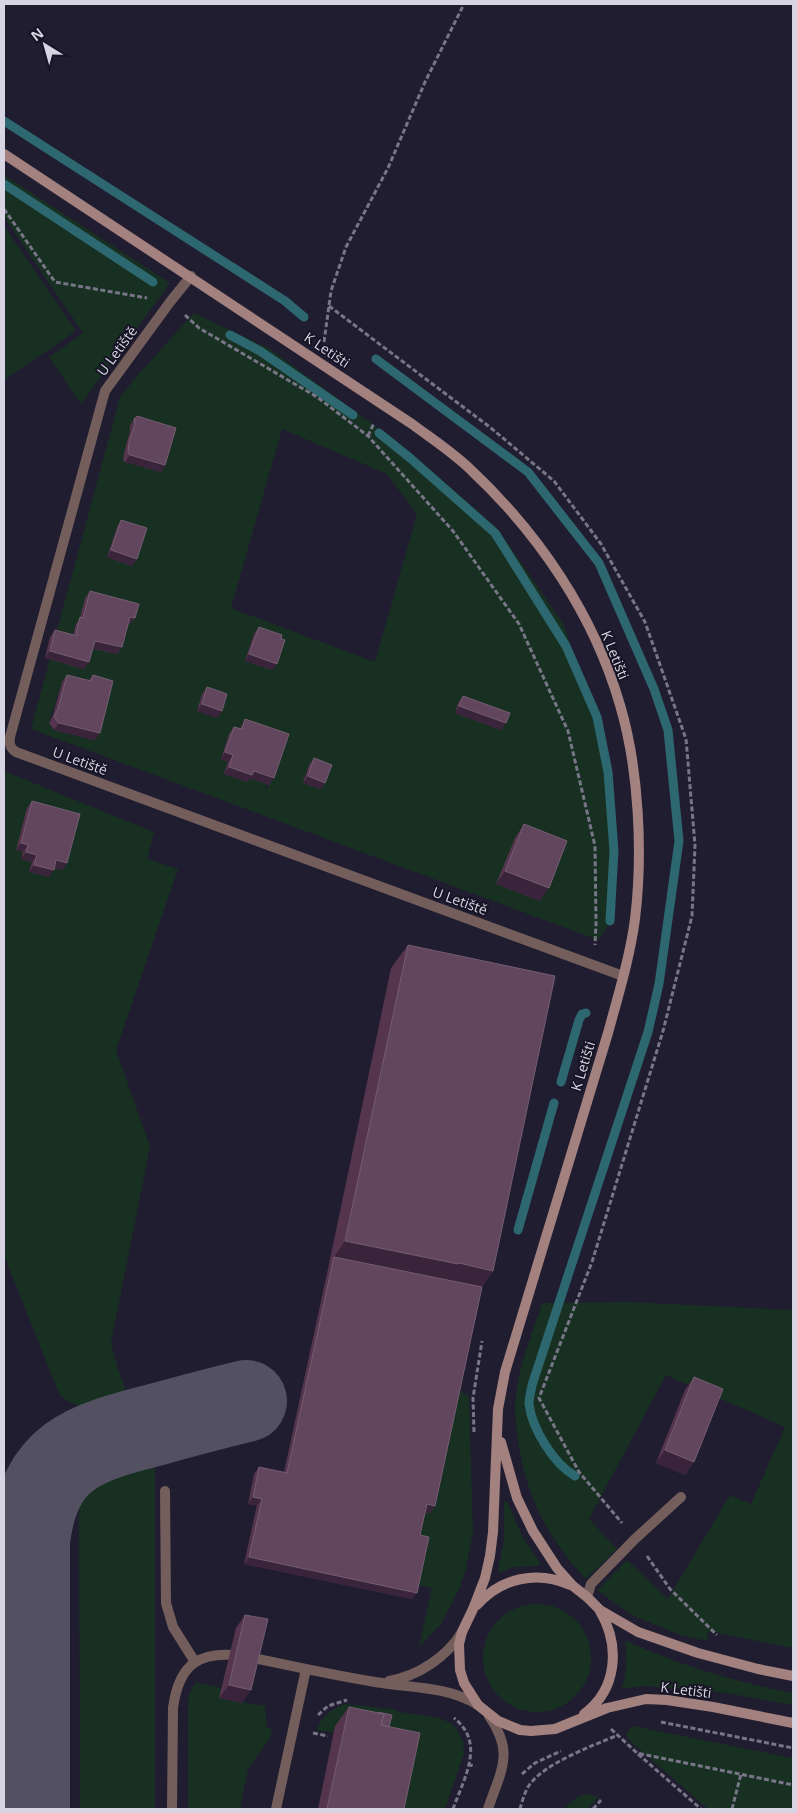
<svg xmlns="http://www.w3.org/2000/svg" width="797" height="1813" viewBox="0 0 797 1813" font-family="'Open Sans',sans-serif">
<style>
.green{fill:#173022;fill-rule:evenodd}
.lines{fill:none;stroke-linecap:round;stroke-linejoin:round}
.stream{stroke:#2d676f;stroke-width:9}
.taxiway{stroke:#525061;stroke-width:82}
.path{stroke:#787586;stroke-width:3;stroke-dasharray:5 2.5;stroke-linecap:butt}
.lane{stroke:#735e5c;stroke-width:10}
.street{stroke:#735e5c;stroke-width:10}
.secondary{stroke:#a3817f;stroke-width:10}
.wall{fill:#54354d}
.shaded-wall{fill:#39243b}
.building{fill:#62465d;stroke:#745d72}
.labels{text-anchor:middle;stroke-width:4;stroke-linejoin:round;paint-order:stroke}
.street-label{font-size:14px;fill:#d7d5e3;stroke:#171426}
</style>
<rect width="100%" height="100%" fill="#201d30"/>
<path class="green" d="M4,175L170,283L81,404L49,357L83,333L4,217Z
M4,226L76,331L4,380Z
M194,313L270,349L409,451L498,529L564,625L603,750L614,847L607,928L598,940L31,729L50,659L90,648L125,623L130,624L134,612L76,624L71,640L55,638L120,397L137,376ZM282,429L387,474L417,514L375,662L231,608ZM62,682L95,740L61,732L54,730L49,723ZM237,736L284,741L267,789L265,788L267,784L249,778L224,774L228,762L221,759Z
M4,771L154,832L147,859L178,869L116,1050L150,1147L111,1343L118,1369L130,1402C117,1409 96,1410 82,1407C74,1405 67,1400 60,1396L4,1255ZM76,821L51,867L29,871L32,862L22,859L23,852L17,850Z
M627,1302L793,1310V1648L708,1631L707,1641L681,1635L633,1616L597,1590L627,1560L668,1599L730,1495L751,1504L785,1427L666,1375L589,1519L617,1549L586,1579C548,1539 526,1496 518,1441C516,1426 514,1410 516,1395C519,1364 533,1333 542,1303Z
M456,1389L469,1396L473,1532L466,1569L460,1587L441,1624L419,1647L432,1588L415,1584V1541L422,1511L430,1512Z
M150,1451L155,1454V1809H80L79,1497C96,1467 117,1457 150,1451Z
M507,1501L522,1536L540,1563L538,1566L514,1567L500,1572L498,1570L504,1541V1502Z
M483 1658a54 54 0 1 1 108 0a54 54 0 1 1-108 0Z
M627,1641C681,1666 736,1682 793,1693V1705L714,1691L644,1686L624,1689L622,1688C627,1671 627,1658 625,1642Z
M196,1682L222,1688L220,1698L265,1706L267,1728L272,1729L270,1738L248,1769L240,1809H188V1703L190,1692Z
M345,1704L392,1709L400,1712L440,1718L450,1723L456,1728L463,1740L464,1754L445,1809H394L336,1726L334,1733L317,1730C322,1715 332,1709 345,1704Z
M633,1726L793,1758V1809H708L630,1741L626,1734L630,1728Z
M589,1794L599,1797L588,1809H564L577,1797Z"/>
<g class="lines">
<path class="stream" d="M4,121L285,301L304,317
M4,184L153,282
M230,335L260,351L353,415
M376,359L528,472L599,563L654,689L668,730L679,841L659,984L648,1032L532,1385C531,1391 529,1398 529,1404C532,1429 554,1464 575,1476
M379,433L410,458L495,533L566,646L597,717L608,772L614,851L610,921
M561,1082L579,1020L582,1014L586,1013
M518,1230L554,1103"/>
<path class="taxiway" d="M29,1809V1540C40,1454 84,1443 158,1424C187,1416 217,1408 246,1401"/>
<path class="path" d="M4,209L55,282L147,298
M329,306L491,428L554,481L601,544L645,622L686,739L695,845L692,916L663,1031L592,1262L539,1398L579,1472L622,1523
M185,315L199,328L317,397L368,436L453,531L519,624L568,731L595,846L596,923L595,945
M324,342L331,291L346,247L388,168L425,82L464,4
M368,436L374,423
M474,1432L473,1398L482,1341
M647,1556L670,1589L717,1635
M318,1715L328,1706L347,1700
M661,1722L793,1748
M611,1729L637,1753L793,1785
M313,1733L328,1736
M638,1754L701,1809
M468,1764L475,1767
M522,1774L535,1763L561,1751
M453,1809C464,1778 486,1743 454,1718
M520,1809C522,1802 524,1794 528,1787C542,1764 592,1746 618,1735
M593,1809L601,1800
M732,1809L741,1774"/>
<path class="lane" d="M165,1491L166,1603L173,1627L195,1662
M587,1597L591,1584L635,1539L681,1497
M389,1681C418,1676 447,1657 462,1632
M172,1809L173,1708C179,1663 200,1650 244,1656C287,1665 331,1675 375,1682C410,1688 447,1686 478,1705
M276,1809L306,1669
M488,1809C501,1770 515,1753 489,1716"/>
<path class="street" d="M191,276L170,302L105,391L10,737C9,744 10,748 16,752L623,976"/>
<path class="secondary" d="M4,154L412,424C432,439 454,453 472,471C539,534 594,615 620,705C639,769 643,853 635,919C630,957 618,996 608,1033L505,1372L498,1409L493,1532L490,1556L485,1578L473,1609L462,1632L459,1644L460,1670L464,1683L478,1705L498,1721L520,1730L531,1731L555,1729L607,1708L646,1699L667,1700L713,1707L793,1723
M501,1442L517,1498L533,1531L557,1568L573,1586L587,1597L600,1610L638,1632L698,1653L758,1669L793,1676
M477,1605C501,1578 537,1570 570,1585
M584,1714C618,1689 620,1645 600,1611"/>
</g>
<path class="wall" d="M134,419L165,465L161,472L125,462L123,460L125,449L130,431V426Z
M121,520L132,566L107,557L117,527Z
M90,591L135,618L130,624H128L122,647L117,654L93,649L84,669L45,658L50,637L55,630L73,635L76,624L80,618L85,598Z
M259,627L281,639L273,670L245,661L254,634Z
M67,675L88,681L93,675L95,740L54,730L49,723L53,715L62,682Z
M207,687L222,711L217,718L197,711L202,694Z
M463,696L501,730L455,713L458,703Z
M245,719L269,785L250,778L247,782L224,774L228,762L221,759L229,734L234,727L240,729Z
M314,758L325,783L321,789L303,783L309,765Z
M32,801L67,863L62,870L54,868L49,877L29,872L32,862L21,859L23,852L16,850L27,808Z
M524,824L540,901L496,884L515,838Z
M408,945L493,1271L482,1287L435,1506L430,1513L425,1512L420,1535L417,1593L412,1599L244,1564L257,1505L248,1504L254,1474L259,1467L284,1472L329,1264L391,968Z
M694,1377V1462L685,1475L656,1463L685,1390Z
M245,1615L242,1703L219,1698L236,1628Z
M349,1707L389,1727L404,1809H318L335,1726Z"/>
<path class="shaded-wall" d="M130,455L165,465L161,472L125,462Z
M111,550L137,559L132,566L107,557Z
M130,617L135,618L130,624L125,623Z
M95,641L122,647L117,654L90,648Z
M50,651L89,662L84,669L45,658Z
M249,654L277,664L273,670L245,661Z
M202,704L222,711L217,718L197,711Z
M459,706L506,723L501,730L455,713Z
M59,723L100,733L95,740L54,730Z
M225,752L233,755L228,762L221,759Z
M229,767L254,771L274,778L269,785L250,778L247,782L224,774Z
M308,776L325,783L321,789L303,783Z
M21,843L28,845L23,852L16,850Z
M26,852L37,855L32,862L21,859Z
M56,860L67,863L62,870L51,867Z
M34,865L54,870L49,877L29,872Z
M505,871L549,888L540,901L496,884Z
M345,1241L459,1263L493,1271L477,1294L334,1257Z
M665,1450L694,1462L685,1475L656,1463Z
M253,1497L262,1499L257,1505L248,1504Z
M427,1504L435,1506L430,1513L422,1511Z
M249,1557L417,1593L412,1599L244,1564Z
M229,1685L251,1690L242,1703L219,1698Z"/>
<path class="building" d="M137,416L176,428L165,465L130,455L128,453L129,442L135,424L134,419Z
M121,520L147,528L137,559L111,550Z
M90,591L139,604L135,618L130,617L122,647L95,641L89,662L50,651L55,630L78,636L76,633L80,617L83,618Z
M259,627L282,635L281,639L285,640L277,664L249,654Z
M67,675L91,681L93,675L113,681L100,733L59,723L54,717L58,709Z
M207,687L227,694L222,711L202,704Z
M463,696L510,713L506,723L459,706Z
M245,719L289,734L274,778L254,771L252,775L229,767L233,755L225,752L234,727L242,729Z
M314,758L332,765L325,783L308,776Z
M32,801L80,814L67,863L56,860L54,870L34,865L37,855L26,852L28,845L21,843Z
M524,824L567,841L549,888L505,871Z
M408,945L555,976L493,1271L459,1263L458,1264L345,1241Z
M334,1257L482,1287L435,1506L427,1504L420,1535L429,1537L417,1593L249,1557L262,1499L253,1497L259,1467L287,1473Z
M694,1377L723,1389L694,1462L665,1450Z
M245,1615L268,1619L251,1690L229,1685Z
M349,1707L384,1714L381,1725L420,1733L404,1809H327Z
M378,1712L392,1715L389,1727L381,1725L384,1714L378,1713Z"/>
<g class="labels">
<g class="street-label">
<text transform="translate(327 350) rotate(34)" y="5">K Letišti</text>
<text transform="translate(117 351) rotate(-54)" y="5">U Letiště</text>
<text transform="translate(615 655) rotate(68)" y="5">K Letišti</text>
<text transform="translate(80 761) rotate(20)" y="5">U Letiště</text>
<text transform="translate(460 901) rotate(20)" y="5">U Letiště</text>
<text transform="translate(583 1066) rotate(-73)" y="5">K Letišti</text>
<text transform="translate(686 1690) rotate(7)" y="5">K Letišti</text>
</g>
</g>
<rect width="797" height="1813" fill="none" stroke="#d7d5e3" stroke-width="10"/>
<g transform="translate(45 45) rotate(323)" stroke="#171426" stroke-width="4" paint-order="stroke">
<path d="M0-4L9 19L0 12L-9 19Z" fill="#d7d5e3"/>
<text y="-8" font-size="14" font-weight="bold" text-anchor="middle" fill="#d7d5e3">N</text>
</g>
</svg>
